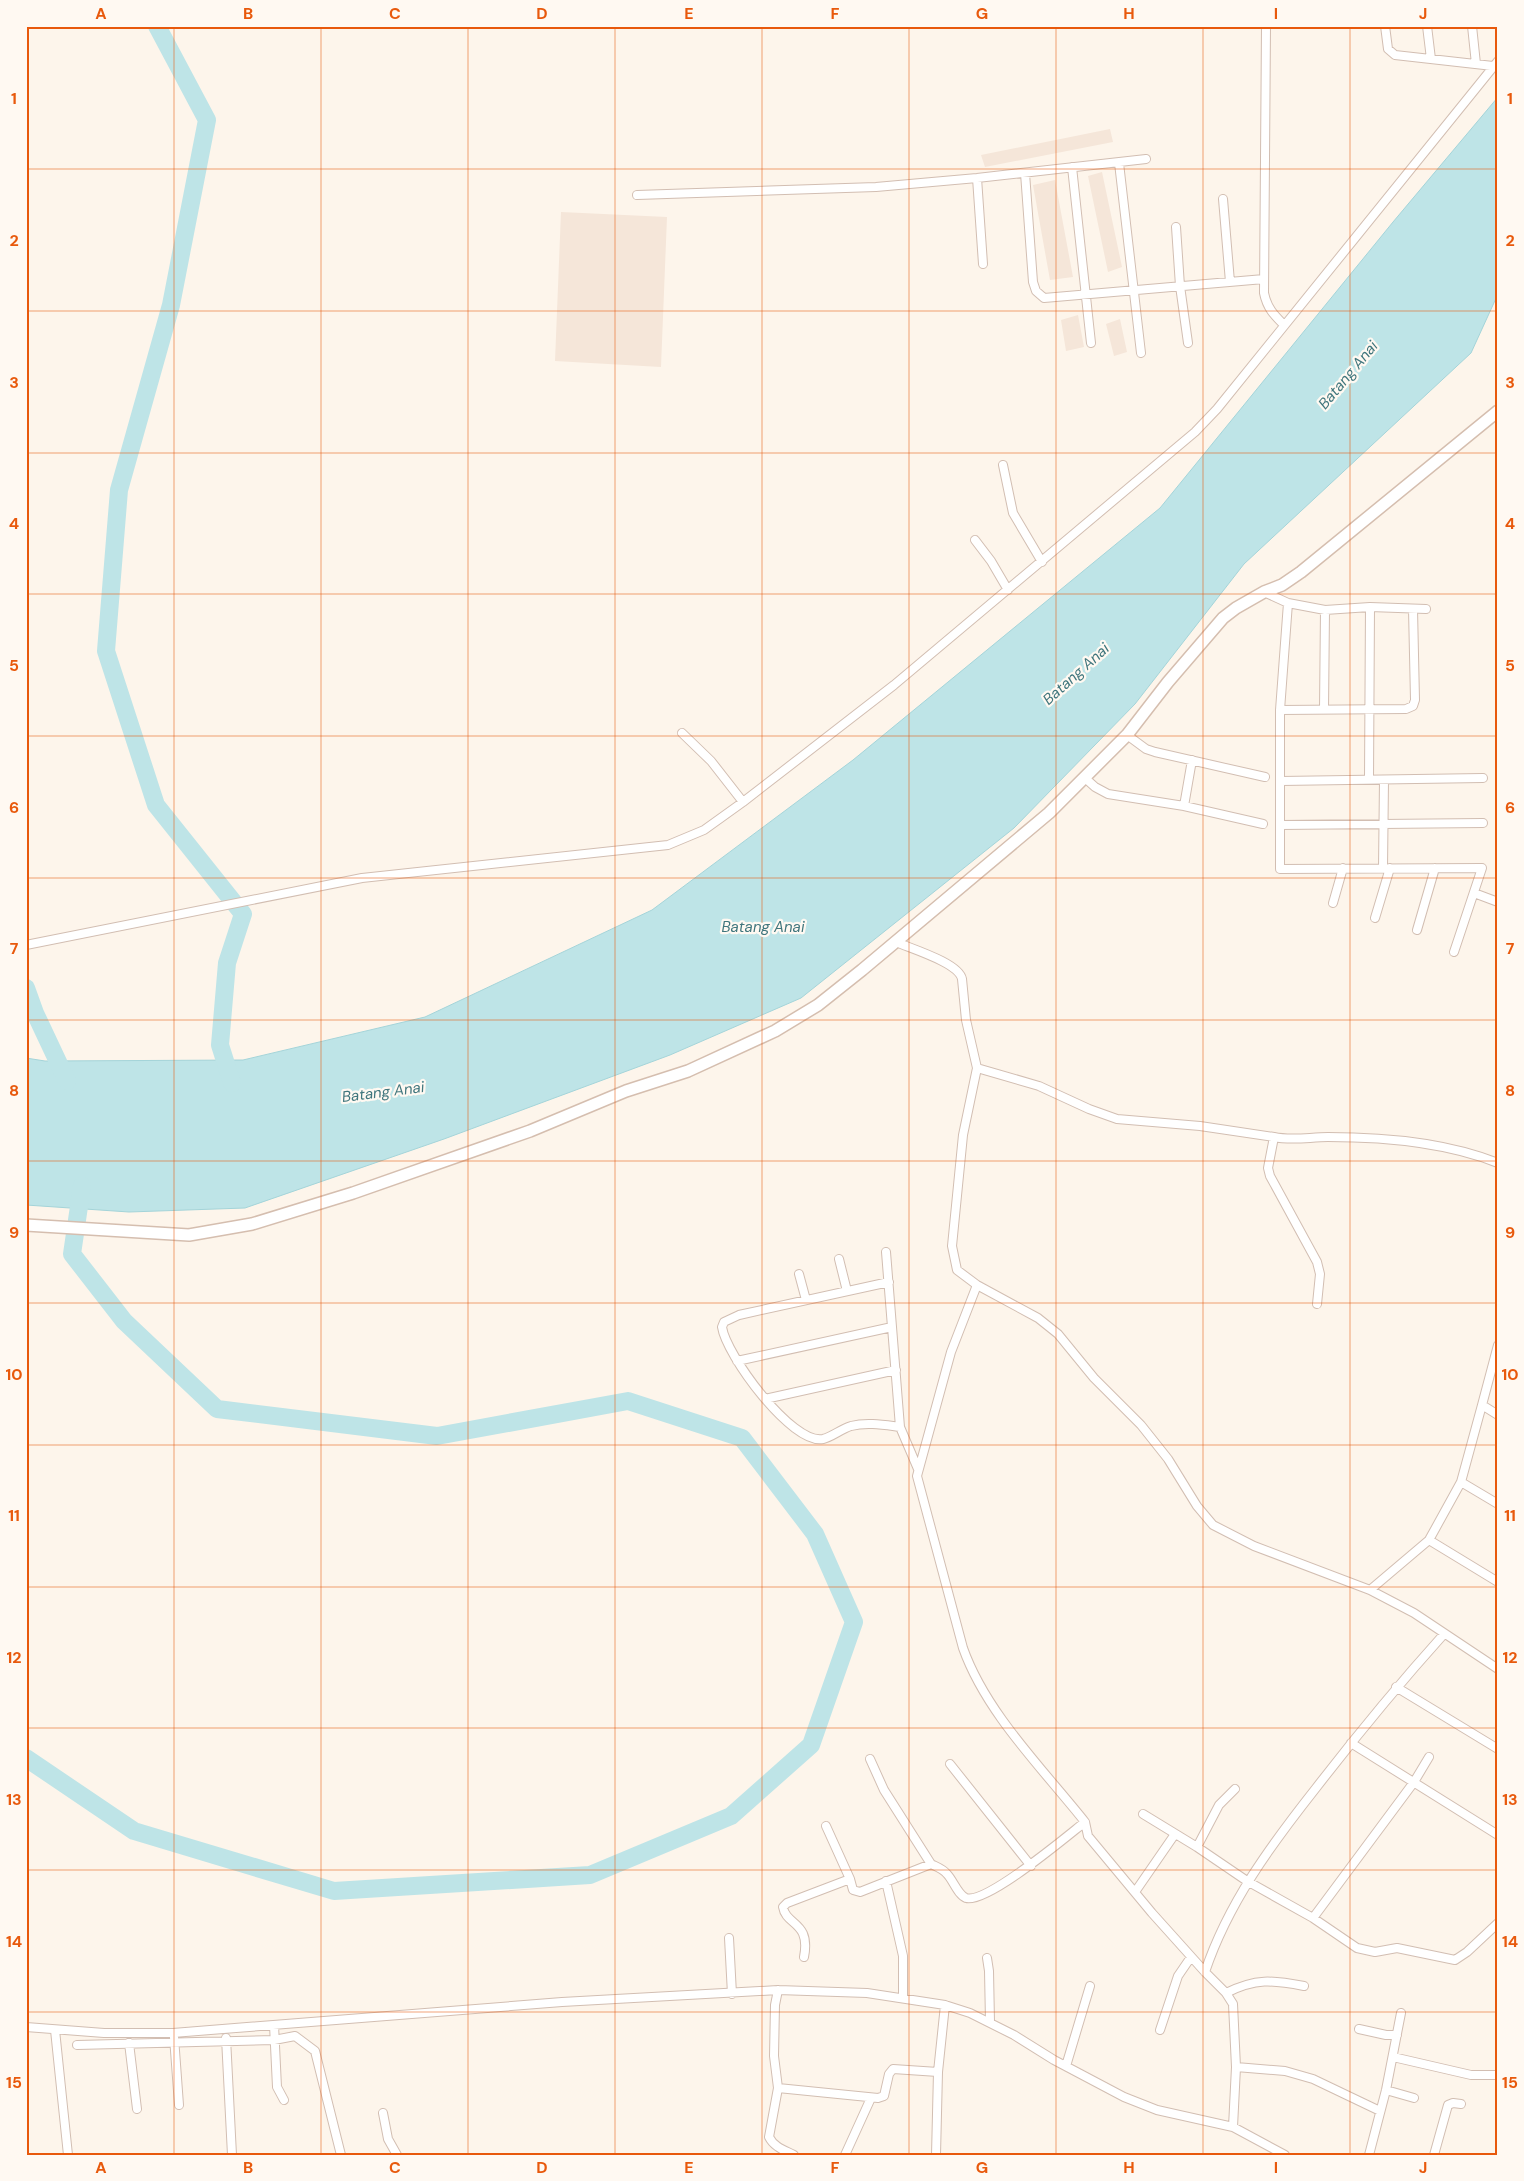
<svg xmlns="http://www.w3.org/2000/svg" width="1524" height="2181" viewBox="0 0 1524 2181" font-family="'DM Sans',sans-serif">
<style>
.residential{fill:#f5e6d9}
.water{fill:#bee4e7;stroke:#a4d4d9}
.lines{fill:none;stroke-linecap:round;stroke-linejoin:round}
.river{stroke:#bee4e7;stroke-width:18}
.street-casing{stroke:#d2beb2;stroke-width:10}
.secondary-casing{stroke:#d5beaf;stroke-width:14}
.street{stroke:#fff;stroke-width:8}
.secondary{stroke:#fff;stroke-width:11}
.grid{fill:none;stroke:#e8590c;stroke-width:1;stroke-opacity:0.55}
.labels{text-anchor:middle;stroke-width:4.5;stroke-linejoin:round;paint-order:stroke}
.water-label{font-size:15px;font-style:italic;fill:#40767d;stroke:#fff9f2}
.neatline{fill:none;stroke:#e8590c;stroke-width:2}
.grid-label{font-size:16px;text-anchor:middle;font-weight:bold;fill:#e8590c}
</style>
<rect width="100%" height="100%" fill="#fdf5eb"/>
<path class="residential" d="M1110,129L1113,142L985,167L981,155Z
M1102,172L1122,267L1108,272L1088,176Z
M1055,180L1073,277L1050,280L1033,185Z
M561,212L667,217L661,367L555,361Z
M1078,315L1084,347L1066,351L1061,320Z
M1120,319L1127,352L1114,356L1106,324Z"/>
<path class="water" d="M1498,97V294L1471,353L1244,564L1135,704L1014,828L801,998L670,1055L444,1139L245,1208L129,1212L26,1205V1058L45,1061L243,1060L425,1017L652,910L853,760L1160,508L1393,222Z"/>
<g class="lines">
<path class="river" d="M157,26L207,120L171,305L119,490L106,651L156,805L243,914L227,963L220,1045L232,1083
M26,988L35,1013L67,1081
M26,1758L134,1831L334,1891L590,1875L731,1816L811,1745L854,1622L815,1534L742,1438L628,1401L437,1436L217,1409L124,1321L72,1254L82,1186"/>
<defs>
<path id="street" d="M1266,26L1264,293C1267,308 1274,315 1284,325
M1385,26L1388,49L1395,55L1493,66
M1427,26L1431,59
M1472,26L1476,64
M1119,163L1141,353
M1072,167L1091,343
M1025,173L1033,282L1036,291L1044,298L1264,279
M977,178L983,264
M637,195L876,187L977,178L1146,159
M1223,199L1230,282
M1176,227L1180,286L1188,343
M1003,465L1013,513L1042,562
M975,540L991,561L1008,590
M1264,592L1288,603L1325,610L1370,607L1426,609
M1288,603L1280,710V869L1482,868L1454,952
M1324,709L1325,610
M1280,710L1406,709L1413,706L1415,700L1413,609
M682,733L711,761L743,802
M1127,735L1146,749L1155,752L1265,777
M1085,778L1095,787L1108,794L1184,806L1192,760
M1369,779L1370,607
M1281,781L1483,778
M1184,806L1263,824
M1280,825L1483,823
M1383,868L1384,780
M1474,893L1498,902
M1333,903L1343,868
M1375,918L1390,868
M1417,930L1435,868
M896,942C912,949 959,963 962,979L966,1020L977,1068L963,1135L952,1246L957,1270L977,1285L1038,1318L1058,1334L1094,1378L1141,1425L1168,1459L1197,1506L1213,1525L1254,1546L1370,1590L1414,1613L1498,1669
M26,945L362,878L668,845L704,830L743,802L894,685L1195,432L1217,409L1498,61
M977,1068L1039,1086L1089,1109L1117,1119L1200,1126L1274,1137
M886,1252L900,1427L918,1469
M839,1259L847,1291
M799,1274L806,1300
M889,1282L739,1315L724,1322L722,1327C726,1355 792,1445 823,1439C832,1437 841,1429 851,1426C867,1422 884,1425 900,1427
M977,1285L951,1352L917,1476L963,1648C986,1713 1043,1769 1085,1822L1088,1836L1152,1913L1205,1972L1226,1993L1233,2004L1236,2067L1233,2127
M1317,1304L1320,1274L1317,1262L1270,1176L1268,1168L1274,1137C1292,1141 1310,1137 1328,1137C1382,1137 1448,1143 1498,1163
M1498,1345L1482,1405L1498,1415
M737,1361L892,1327
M765,1399L896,1370
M1482,1405L1461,1482L1429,1540L1498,1582
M1461,1482L1498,1504
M1370,1590L1429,1540
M1396,1687L1498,1749
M1351,1743L1498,1835
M870,1759L884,1790L931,1864
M950,1764L1031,1866
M1143,1814L1197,1847L1247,1881L1313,1918L1357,1948L1375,1952L1397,1948L1455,1960L1467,1952L1498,1923
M826,1826L850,1879
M1197,1847L1219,1805L1235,1789
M886,1881L903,1956V1997
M1135,1892L1175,1834
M1313,1918L1414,1782L1429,1757
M729,1938L732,1994
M804,1957C811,1921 786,1926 783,1907L787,1903L850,1879L853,1890L860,1892L931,1864C937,1867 943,1869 947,1874C953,1880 958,1895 966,1898C987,1904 1067,1836 1085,1822
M987,1958L989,1971L990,2022
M1205,1972C1228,1903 1271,1845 1316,1788C1357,1735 1399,1684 1444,1634
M778,1990L775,2005L774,2056L778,2088L769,2137C774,2147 784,2150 794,2155
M1226,1993C1256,1978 1272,1980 1304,1986
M274,2025L277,2087L284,2100
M26,2027L104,2033H173L562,2002L778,1990L867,1993L945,2005L970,2013L1014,2035L1054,2060L1124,2097L1157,2110L1233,2127L1285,2155
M1359,2029L1386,2035H1397
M55,2030L68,2155
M1160,2030L1178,1976L1191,1957
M174,2037L179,2105
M226,2038L232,2155
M129,2043L137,2109
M77,2045L274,2040L295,2036L315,2051L341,2155
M1393,2057L1471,2075H1498
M1066,2066L1090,1986
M1236,2067L1285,2071L1313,2079L1380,2111
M778,2088L878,2098L884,2096L889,2074L893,2069L938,2072L945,2005
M1386,2090L1414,2098
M383,2113L388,2139L397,2155
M845,2155L871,2098
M936,2155L938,2072
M1369,2155L1386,2090L1401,2013
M1434,2155L1448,2105L1453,2103L1461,2104"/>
<path id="secondary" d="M26,1225L189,1235L252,1224L353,1193L530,1131L626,1091L688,1071L775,1031L818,1005L862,970L1049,813L1127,735L1168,682L1223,618L1236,608L1264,592L1282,585L1301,572L1498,411"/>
</defs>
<use href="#street" class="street-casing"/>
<use href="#secondary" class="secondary-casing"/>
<use href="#street" class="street"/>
<use href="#secondary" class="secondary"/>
</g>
<path class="grid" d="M174,26V2155M321,26V2155M468,26V2155M615,26V2155M762,26V2155M909,26V2155M1056,26V2155M1203,26V2155M1350,26V2155M26,169H1498M26,311H1498M26,453H1498M26,594H1498M26,736H1498M26,878H1498M26,1020H1498M26,1161H1498M26,1303H1498M26,1445H1498M26,1587H1498M26,1728H1498M26,1870H1498M26,2012H1498"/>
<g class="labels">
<g class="water-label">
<text transform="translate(1348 375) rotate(-50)" y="5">Batang Anai</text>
<text transform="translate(1076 674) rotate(-42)" y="5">Batang Anai</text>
<text x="763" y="932">Batang Anai</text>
<text transform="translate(383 1092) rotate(-7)" y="5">Batang Anai</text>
</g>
</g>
<rect width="1524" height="2181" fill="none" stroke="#fff9f2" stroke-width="55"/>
<rect x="28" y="28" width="1468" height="2126" class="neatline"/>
<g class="grid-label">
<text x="101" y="19">A</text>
<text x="248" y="19">B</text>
<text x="395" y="19">C</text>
<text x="542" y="19">D</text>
<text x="689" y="19">E</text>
<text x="835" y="19">F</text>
<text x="982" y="19">G</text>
<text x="1129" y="19">H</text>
<text x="1276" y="19">I</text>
<text x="1423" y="19">J</text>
<text x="14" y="104">1</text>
<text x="1510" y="104">1</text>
<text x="14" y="246">2</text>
<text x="1510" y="246">2</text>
<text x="14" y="388">3</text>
<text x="1510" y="388">3</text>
<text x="14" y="529">4</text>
<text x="1510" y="529">4</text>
<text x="14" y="671">5</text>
<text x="1510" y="671">5</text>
<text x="14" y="813">6</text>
<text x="1510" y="813">6</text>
<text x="14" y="954">7</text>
<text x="1510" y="954">7</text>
<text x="14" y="1096">8</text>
<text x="1510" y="1096">8</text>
<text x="14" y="1238">9</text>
<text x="1510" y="1238">9</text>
<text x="14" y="1380">10</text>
<text x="1510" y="1380">10</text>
<text x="14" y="1521">11</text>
<text x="1510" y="1521">11</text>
<text x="14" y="1663">12</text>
<text x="1510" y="1663">12</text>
<text x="14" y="1805">13</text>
<text x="1510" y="1805">13</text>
<text x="14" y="1947">14</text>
<text x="1510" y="1947">14</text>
<text x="14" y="2088">15</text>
<text x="1510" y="2088">15</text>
<text x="101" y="2173">A</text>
<text x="248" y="2173">B</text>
<text x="395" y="2173">C</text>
<text x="542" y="2173">D</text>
<text x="689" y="2173">E</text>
<text x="835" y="2173">F</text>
<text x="982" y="2173">G</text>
<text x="1129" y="2173">H</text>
<text x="1276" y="2173">I</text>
<text x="1423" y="2173">J</text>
</g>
</svg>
